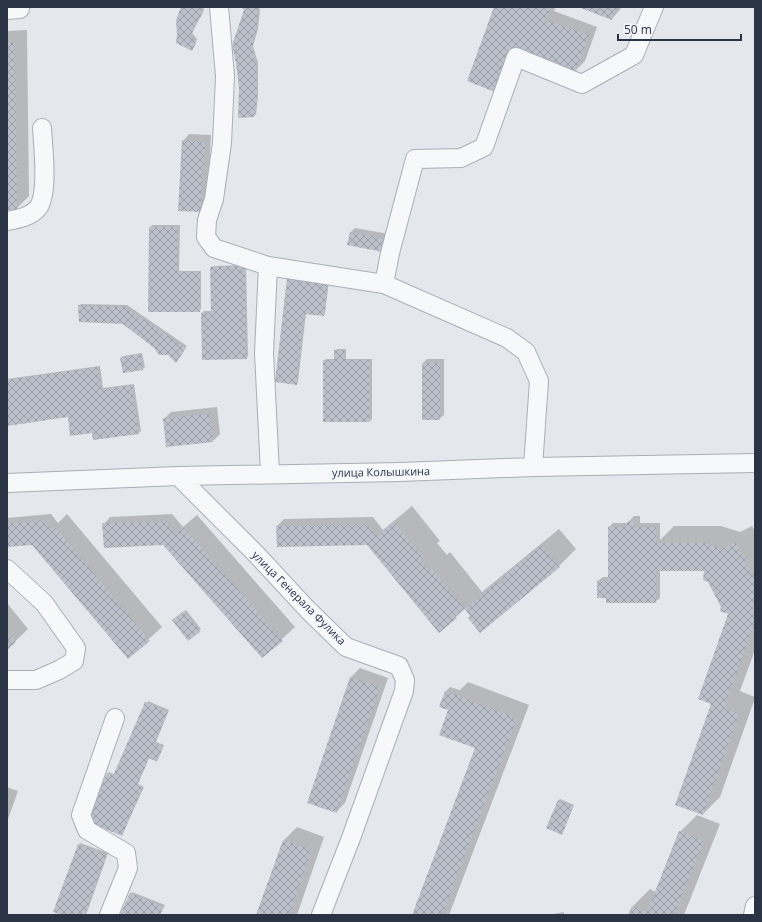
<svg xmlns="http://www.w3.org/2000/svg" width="762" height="922" viewBox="0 0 762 922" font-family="'Open Sans',sans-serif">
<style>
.shadow{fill:#0003}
.building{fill:url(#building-cross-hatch)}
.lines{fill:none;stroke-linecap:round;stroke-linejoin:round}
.minor-casing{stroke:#a9aeb7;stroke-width:20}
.minor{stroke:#f7f8fa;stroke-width:18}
.labels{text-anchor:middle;stroke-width:3;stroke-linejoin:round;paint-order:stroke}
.street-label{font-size:11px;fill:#2b3445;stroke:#f4f6f9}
</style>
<defs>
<pattern id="building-cross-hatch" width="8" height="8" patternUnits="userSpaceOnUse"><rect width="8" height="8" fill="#bbc0ca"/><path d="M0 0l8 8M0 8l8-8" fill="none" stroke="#989da6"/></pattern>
</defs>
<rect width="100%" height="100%" fill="#e4e7ec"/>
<path class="shadow" d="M182,7H203L204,10L192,33L197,39L194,48L178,34Z
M242,7H259L260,10L258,29L253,46L258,63V97L256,114L254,116L245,10Z
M495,7H556L554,11L597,27L585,61L576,70L516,48L504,82Z
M580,7H622L612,19Z
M27,30L29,196L16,209H7V31Z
M189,134L211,135L207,204L201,211L183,141Z
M152,225H180L179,271H201V309L199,311L150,227Z
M355,228L389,234L387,247L351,232Z
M246,265L248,356L246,358L202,313L204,311H212L211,268L213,266Z
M288,279L329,281L325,313L324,315L306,313L298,382L296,384Z
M81,304L127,305L187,346L177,359L155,348L124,323L79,306Z
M337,349H346V359H372V419L370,421L324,361L326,359H335V351Z
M142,353L145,367L143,369L121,358L123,356Z
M427,359H444V415L439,419L423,363Z
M100,366L103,388L134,384L141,431L139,433L93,432L69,416L7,425V379Z
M217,407L220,434L213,441L164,419L171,412Z
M412,506L440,541L437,543L447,555L450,552L482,592L559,529L576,549L559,566L472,615L465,608L456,617L368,544L277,526L284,519L373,517L383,530Z
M51,514L58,523L67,514L162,627L128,658L35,544L7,546V518Z
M172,514L183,527L197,515L295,627L263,657L163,544L104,524L110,517Z
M634,516H640V523H660V540L674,526H721L740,532L752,526L755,531V650L740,691L755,697V698L720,797L703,814L729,613L722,606L705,570H660V598L655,602L607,597L598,581L603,577H609V527L613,523H627Z
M7,603L28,629L7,649Z
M186,610L201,629L188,640L175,618Z
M360,668L388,678L345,803L336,812L351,677Z
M468,682L529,705L449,915H413L476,747L450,710L440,706L446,691L450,687L460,690Z
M148,701L169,710L156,742L164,745L157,761L149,758L138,784L144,787L122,835L107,774L109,772L115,775Z
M7,787L18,791L7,822Z
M560,799L574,805L563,832L558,801Z
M697,815L720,824L684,915H630L633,906L650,889L656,892L680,832Z
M297,827L324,837L297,915H257L284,840Z
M80,843L108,853L86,915H65L79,845Z
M132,892L165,905L160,915H122Z
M564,912V915H549Z"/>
<path class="building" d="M181,7H200L203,12L191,35L196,42L192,51L176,43L177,34L176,20Z
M241,7H257L258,12L256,32L252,49L256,65L257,99L254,117L238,118L239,88L236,63L232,45L244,10Z
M494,7H551L546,20L589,35L576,71L511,47L495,92L467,81Z
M578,7H617L612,20Z
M7,43H15L17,210H7Z
M182,140L205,142L201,212L178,211Z
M149,227H178V272H200V312H148Z
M350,232L385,239L383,252L347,245Z
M245,266L247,359L202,360L201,313H211L210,267Z
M287,278L328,283L324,316L304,314L297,385L275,382Z
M78,305L125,307L186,348L176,363L168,355H159L154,348L123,324L79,322Z
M334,350H344L345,360H370V422H323V360H334Z
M141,354L143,370L123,373L120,358Z
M422,363H440V420H422Z
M98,367L101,390L132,385L139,434L93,440L92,433L70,436L68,417L7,426V380Z
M210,414L213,442L166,447L163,418Z
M44,520L51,529L54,526L150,641L128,659L32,545L7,547V524Z
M165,521L176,533L183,527L283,641L262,658L163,545L104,548L102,523Z
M394,522L424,558L420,561L429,571L432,569L465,609L455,616L457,618L439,633L367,545L277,547L276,526L366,524L377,536Z
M627,522H634V527H656V543H704L722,549L735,542L742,556L744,554L748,560L745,562L754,578L755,577V604L752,605L754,623L724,708L739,714L703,815L675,805L711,704L698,699L728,614L720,611L721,607L708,582L703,580L704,571H656V603H606V598H597V581H608V527H627Z
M542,545L560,567L480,633L468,618L470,616L465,609L496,583L498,585L506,579L503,577Z
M184,611L200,632L188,641L172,620Z
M7,631L16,642L7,650Z
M350,677L380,687L337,813L307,803Z
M445,691L517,718L442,915H412L475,748L439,735L448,710L439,707Z
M145,702L168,712L154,744L163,747L157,762L149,758L137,786L142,789L122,836L86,821L107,773L113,776Z
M558,800L573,807L562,835L546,828Z
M679,831L704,841L674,915H628L632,906L647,912Z
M283,840L312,850L289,915H256Z
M78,844L107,855L85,915H63L53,912Z
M130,893L163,907L160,915H120Z"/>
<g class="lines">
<defs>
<path id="minor" d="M219,7L225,76L222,143L214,199L207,220L206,237L214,248L268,266L384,284
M7,10L20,9V7
M7,221C18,219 30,217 38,208C49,193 43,147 42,128
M268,266L264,353L270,473
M533,467L539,381L526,352L507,338L384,284L390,253L415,159L461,158L484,147L516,57L582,84L634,55L654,7
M178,476L258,556L308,610L346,647L399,666L405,680L404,691L351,838L321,915
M7,483L178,476L400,472L533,467L755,463
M7,569L44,603L76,648L74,661L59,670L36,680H7
M109,915L128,868L126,853L87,830L81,815L115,718
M753,915L755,906"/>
</defs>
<use href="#minor" class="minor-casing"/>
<use href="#minor" class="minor"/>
</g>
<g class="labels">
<g class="street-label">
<text transform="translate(381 472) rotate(-1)" y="4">улица Колышкина</text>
<text transform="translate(299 598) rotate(45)" y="4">улица Генерала Фулика</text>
</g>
</g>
<rect width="762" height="922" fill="none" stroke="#2b3445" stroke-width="16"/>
<path d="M618 34v6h123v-6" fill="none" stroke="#2b3445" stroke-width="2"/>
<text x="624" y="34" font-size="12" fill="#2b3445" stroke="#f4f6f9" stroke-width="3" paint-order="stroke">50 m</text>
</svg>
